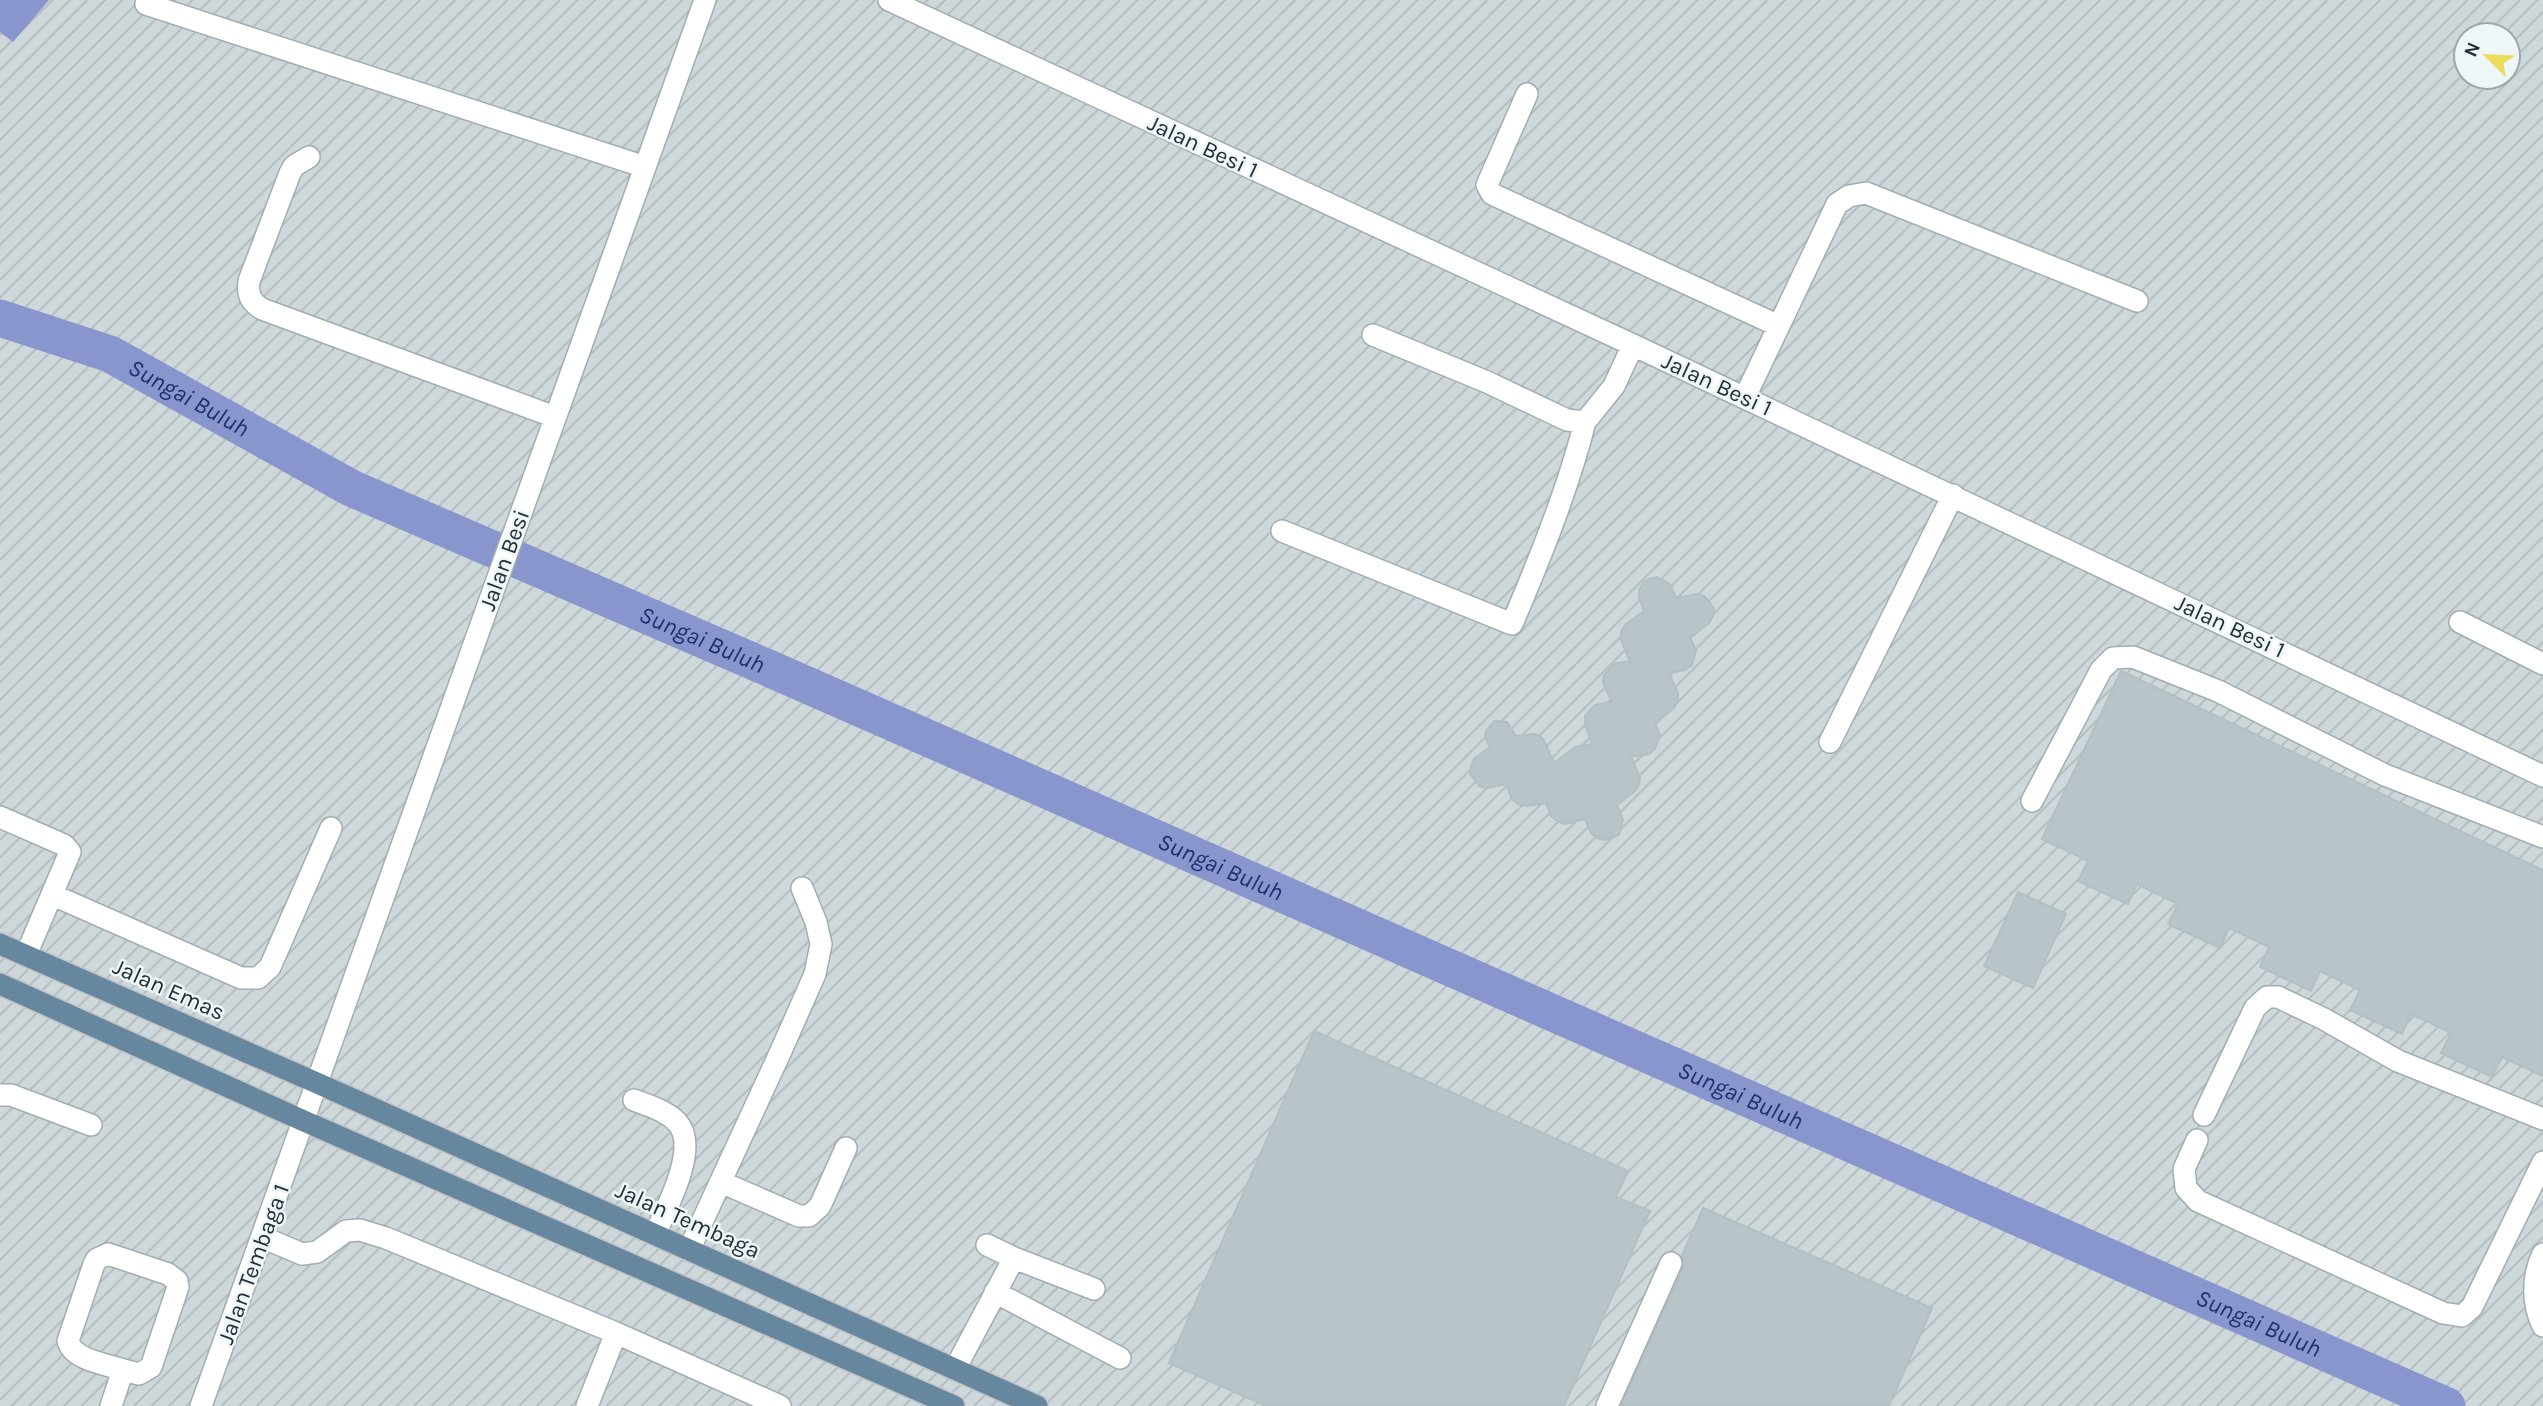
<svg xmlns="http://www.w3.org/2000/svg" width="2543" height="1406" viewBox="0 0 2543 1406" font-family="Karla,sans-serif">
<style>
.industrial{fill:url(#industrial-furrows);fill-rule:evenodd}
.water{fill:#8996cd}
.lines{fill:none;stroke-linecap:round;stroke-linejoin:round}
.river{stroke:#8996cd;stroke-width:37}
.building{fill:#b8c4c7;stroke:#b2bfc3;stroke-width:2}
.minor-casing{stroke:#a2adb1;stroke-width:24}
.major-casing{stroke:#c1c5c8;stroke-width:24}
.minor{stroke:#fff;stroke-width:21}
.major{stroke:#66879d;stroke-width:21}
.labels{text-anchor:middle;stroke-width:5;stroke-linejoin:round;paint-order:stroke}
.street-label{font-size:23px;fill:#213039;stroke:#eff6f7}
.water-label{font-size:24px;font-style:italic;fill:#1f2e71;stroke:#eff6f7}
</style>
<defs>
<pattern id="industrial-furrows" width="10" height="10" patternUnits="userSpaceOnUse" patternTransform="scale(1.75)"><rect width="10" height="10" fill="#ced7d9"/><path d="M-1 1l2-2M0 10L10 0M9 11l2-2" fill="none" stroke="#b1b9bb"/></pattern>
</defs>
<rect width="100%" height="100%" fill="#dfe8ea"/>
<path class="industrial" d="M0,0H2543V1406H0ZM2466,35H2508V77H2466Z"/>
<path class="water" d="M0,0H49L13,42L0,32Z"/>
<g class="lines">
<path class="river" id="s1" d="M0,318L110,354L351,488L766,667L2447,1406"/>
</g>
<path class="building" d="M1657,577L1670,584L1676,598L1697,594L1704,596L1714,608L1713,616L1709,623L1690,638L1696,650L1692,665L1685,670L1669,673L1678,693V701L1674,708L1655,723L1660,735L1655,749L1649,754L1631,757L1640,777L1639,785L1635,791L1617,805L1623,820L1619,835L1605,840L1597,838L1591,833L1585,819L1565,824L1557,821L1551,816L1546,803L1526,806L1518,804L1512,799L1506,784L1487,788L1479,786L1470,774L1471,766L1474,759L1490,747L1485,737L1486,731L1494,721L1507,722L1516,736L1533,734L1539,735L1544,740L1554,763L1575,747L1592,744L1585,724V716L1595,705L1612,702L1603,683L1604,675L1614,664L1630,661L1621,640V632L1625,625L1644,611L1639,598V590L1643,583L1649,579Z
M2121,671L2543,870V1076L2502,1057L2492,1077L2441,1053L2451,1033L2411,1014L2402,1034L2350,1010L2360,990L2320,971L2311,991L2260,967L2269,947L2229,928L2220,948L2168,924L2178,904L2137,884L2128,904L2078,881L2088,861L2042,839Z
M2018,892L2066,914L2033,988L1984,966Z
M1314,1031L1628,1171L1616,1197L1650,1211L1564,1406H1266L1169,1363Z
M1703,1208L1932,1308L1889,1406H1621L1683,1268L1682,1256Z"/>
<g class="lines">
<defs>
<path id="minor" d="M889,0L1633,345L2543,776
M146,4L645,167
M1527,94L1487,185L1492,194L1779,326
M309,157L294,166L290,173L249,281C247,295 251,302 262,309L555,417
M1373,335L1487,382L1567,420L1585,422L1614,386L1633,345
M1745,397L1837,204L1849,196L1866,193L2137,301
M1282,531L1512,624C1540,558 1567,492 1585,422
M2460,622L2543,664
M1830,742L1953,495
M2032,801L2101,670L2113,658L2133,657L2218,691L2385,775L2543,837
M0,817L64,845L70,852L26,955
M53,895L241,978H258L270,967L331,828
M0,1095H11L91,1125
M634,1100C649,1106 665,1110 677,1122C700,1147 667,1207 655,1234
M2204,1115L2255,1008L2267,997H2278L2324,1019L2398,1061L2543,1119
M2197,1140L2184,1169L2186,1188L2198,1201L2443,1313L2462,1316L2472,1307L2543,1162
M721,1182L799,1216H809L820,1206L846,1148
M262,1237L302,1254L317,1252L346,1231L360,1230L386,1238L616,1333L780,1406
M987,1245L1014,1258
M689,1250L780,1053L815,974L821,944L816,922L802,888
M2543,1254C2532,1276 2532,1304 2543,1326
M995,1292L1120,1358
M955,1369L1014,1258L1094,1289
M111,1406L123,1370L139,1374L151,1367L178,1287L177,1281L168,1274L108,1254L97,1259L94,1264L68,1341C73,1360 106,1364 123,1370
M201,1406L705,0
M587,1406L616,1333
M1607,1406L1671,1263"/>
<path id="major" d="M0,944L317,1083L1037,1406
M0,984L304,1121L954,1406"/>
</defs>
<use href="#minor" class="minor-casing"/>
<use href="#major" class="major-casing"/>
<use href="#minor" class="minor"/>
<use href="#major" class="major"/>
</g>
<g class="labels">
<g class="street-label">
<text transform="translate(1203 146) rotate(25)" y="8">Jalan Besi 1</text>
<text transform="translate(1717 384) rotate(25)" y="8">Jalan Besi 1</text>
<text transform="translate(504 560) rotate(-70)" y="8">Jalan Besi</text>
<text transform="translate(2230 626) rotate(25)" y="8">Jalan Besi 1</text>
<text transform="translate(169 989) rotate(24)" y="8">Jalan Emas</text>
<text transform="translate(688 1220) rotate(24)" y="8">Jalan Tembaga</text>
<text transform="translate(253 1264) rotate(-70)" y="8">Jalan Tembaga 1</text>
</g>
<g class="water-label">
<text dy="8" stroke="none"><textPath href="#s1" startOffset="206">Sungai Buluh</textPath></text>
<text dy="8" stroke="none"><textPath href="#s1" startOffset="774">Sungai Buluh</textPath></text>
<text dy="8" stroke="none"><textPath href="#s1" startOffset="1340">Sungai Buluh</textPath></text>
<text dy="8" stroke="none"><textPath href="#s1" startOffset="1908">Sungai Buluh</textPath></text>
<text dy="8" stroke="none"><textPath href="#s1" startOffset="2474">Sungai Buluh</textPath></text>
</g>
</g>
<g transform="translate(2487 56) rotate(294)"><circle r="33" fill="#eff6f7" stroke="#9da7ab" stroke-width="2"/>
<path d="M0-5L12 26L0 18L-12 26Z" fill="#ebdc5c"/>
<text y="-10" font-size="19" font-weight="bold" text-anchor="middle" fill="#213039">N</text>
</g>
</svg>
